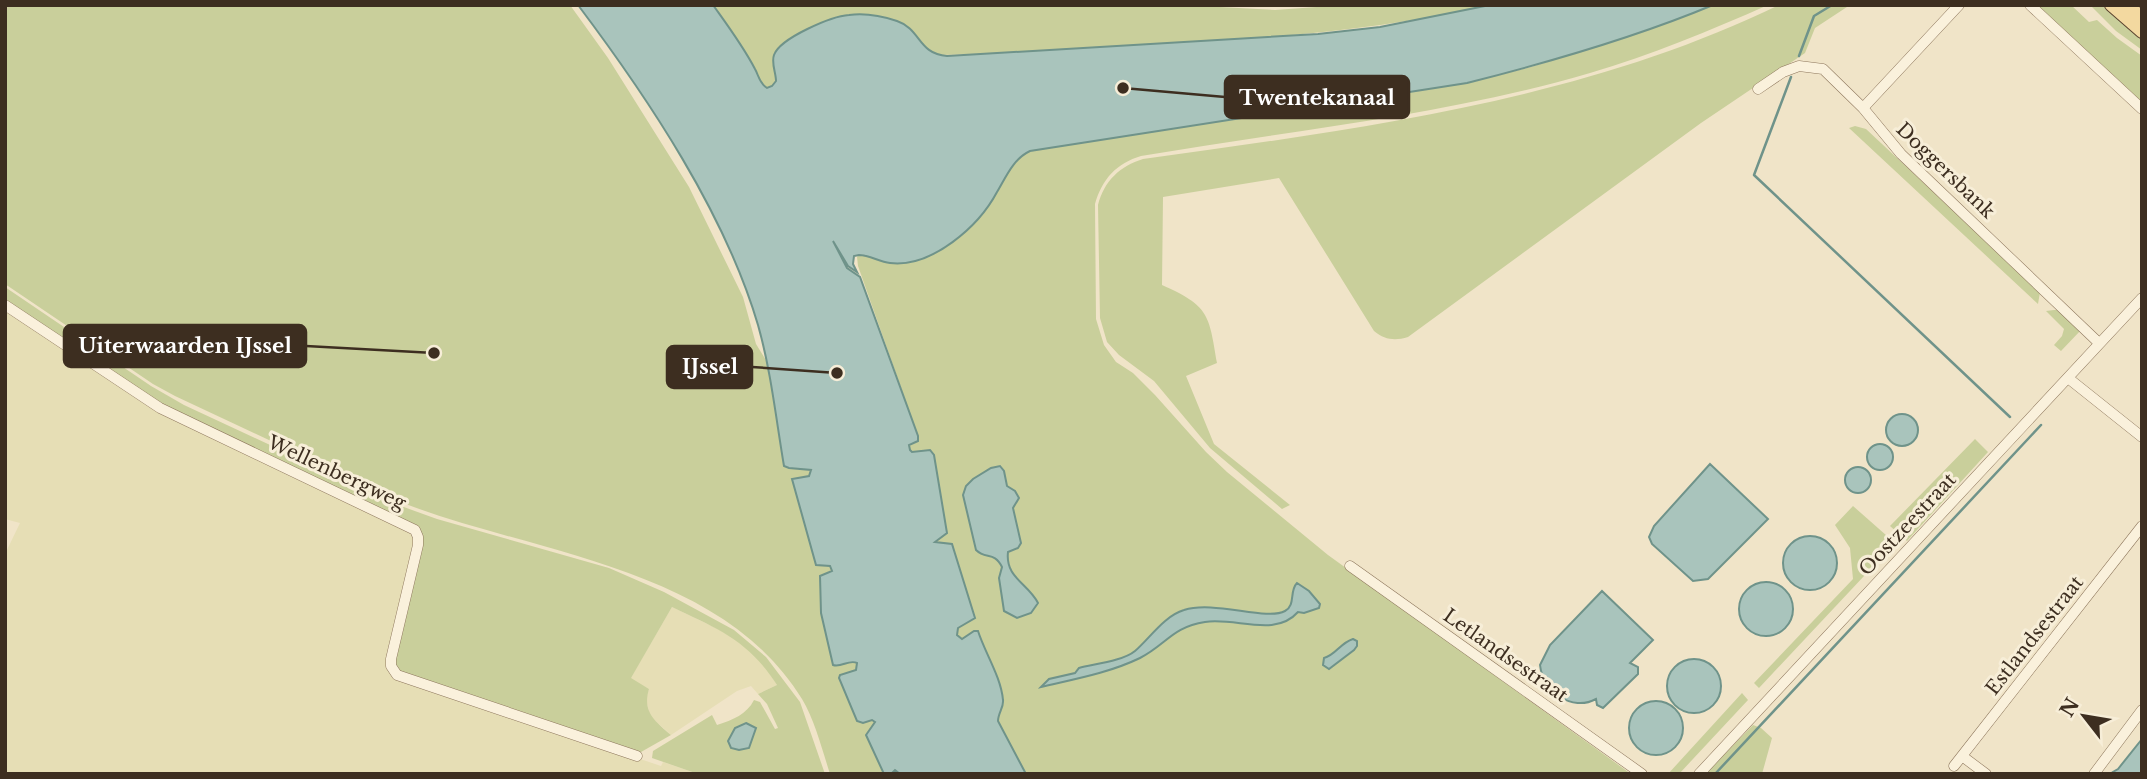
<svg xmlns="http://www.w3.org/2000/svg" width="2147" height="779" viewBox="0 0 2147 779" font-family="'Libre Baskerville',serif">
<style>
.farmland{fill:#e6deb5}
.green{fill:#c9cf9b;fill-rule:evenodd}
.water{fill:#a9c4bc;stroke:#6f938a;stroke-width:2}
.lines{fill:none;stroke-linecap:round;stroke-linejoin:round}
.stream{stroke:#6f938a;stroke-width:2.5}
.minor-casing{stroke:#8d765c;stroke-width:11}
.major-casing{stroke:#5b4430;stroke-width:14}
.minor{stroke:#faf1dc;stroke-width:10}
.major{stroke:#f3d9a0;stroke-width:12}
.labels{text-anchor:middle;stroke-width:6;stroke-linejoin:round;paint-order:stroke}
.street-label{font-size:19px;fill:#3d2e20;stroke:#f7eed8}
.leader{fill:none;stroke:#3d2e20;stroke-width:2.5}
.callout-dot{fill:#3d2e20;stroke:#f7eed8;stroke-width:2.5}
.callout{fill:#3d2e20;stroke:#3d2e20;stroke-width:2.5}
.callout-label{font-size:21px;text-anchor:middle;font-weight:bold;fill:#fff}
</style>
<rect width="100%" height="100%" fill="#f0e4c8"/>
<path class="farmland" d="M5,307L415,535L396,677L661,766L663,762L698,774H5V554L20,523L5,519Z
M672,607L720,630L746,646L764,665L777,685L758,694L751,686L737,691L671,735L650,716L646,699L649,689L630,679Z"/>
<path class="green" d="M5,5H570L608,58L689,187L743,297L756,344L767,362L811,470L832,569L858,667L874,721L901,774H830C822,749 815,721 802,699C721,567 535,554 403,503L175,396L153,384L5,284Z
M713,5H1182L1275,10L1344,5H1490C1325,43 1155,42 987,54L936,55L1022,154L1048,146L1467,83L1531,67L1644,31L1713,5H1768C1709,31 1651,55 1590,73C1443,116 1291,130 1141,156C1117,163 1102,179 1095,204L1096,319L1104,345L1116,362L1133,373L1155,395L1206,452L1227,472L1328,555L1631,774H1026L954,637L910,450L909,445L918,441V436L858,266L857,257L859,254Z
M1779,5H1850L1815,28L1805,53L1701,123L1408,337C1395,341 1385,340 1374,331L1279,178L1163,197L1162,285C1209,306 1209,314 1217,363L1186,376L1214,444L1290,505L1282,509L1210,448L1154,381L1119,355L1107,342L1100,318L1098,205C1104,181 1120,166 1143,159C1359,129 1581,101 1779,5Z
M2036,5H2071L2089,22L2097,20L2117,38L2142,56V104Z
M2090,5H2104L2142,38V50L2116,31Z
M1855,126L1866,129L2040,292L2038,304L1849,128Z
M5,287L151,386L184,405L401,506L437,519L609,568L664,592L734,630L766,657L800,702L825,774H698L652,758L653,751L712,715L717,725C733,720 747,714 754,700L760,702L775,729L778,728L767,704L758,694L777,685C748,640 718,629 672,607L631,678L649,689C642,712 655,721 671,735L641,752L403,675L394,667L420,536L175,413L5,302ZM753,732L749,748L739,750L728,741L733,734Z
M2054,310H2060L2081,330L2061,351L2054,345L2062,336L2064,329L2046,311Z
M1975,439L1988,452L1907,541L1890,526Z
M1853,506L1895,543L1759,688L1754,683L1853,579L1850,548L1835,525Z
M1742,693L1748,700L1679,774H1668Z
M1753,725L1761,728L1772,738L1762,774H1705Z"/>
<path class="water" d="M578,5H713C728,26 743,46 755,69C759,76 759,83 767,88L772,86L776,81C776,73 771,63 774,55C780,38 832,16 849,15C864,13 882,16 897,21C921,29 918,54 947,56L1318,34L1380,27L1490,5H1713C1634,38 1550,62 1467,83L1030,151C1013,159 1006,177 997,192C979,226 932,268 890,263C879,262 870,255 859,255L854,256L853,264L857,272L848,266L833,241L847,268L860,277L918,436V441L909,445L910,450L912,452L930,450L934,455L947,533L935,542L952,544L975,618L958,628L957,635L962,639L974,631H978C985,653 1001,677 1003,700C1004,707 998,713 998,721L1026,774H900L895,770L891,774H884L866,735L875,722L872,720L863,723L857,721L839,678L840,675L856,670L857,663C849,659 841,668 833,665L821,613L820,576L832,571L830,566L816,565L792,479L809,476L811,470L789,468L784,466C776,419 771,371 758,325C725,213 648,98 578,5Z
M1886 430a16 16 0 1 1 32 0a16 16 0 1 1-32 0Z
M1867 457a13 13 0 1 1 26 0a13 13 0 1 1-26 0Z
M1710,464L1768,519L1708,579L1693,581L1652,544L1649,537L1654,526Z
M1000,466L1004,471L1007,486L1015,491L1019,498L1013,508L1021,543L1018,548L1008,552C1005,578 1028,583 1038,603L1031,613L1017,618L1004,611L999,578L1002,567C994,551 986,560 976,550L963,495L966,486L973,479L991,468Z
M1845 480a13 13 0 1 1 26 0a13 13 0 1 1-26 0Z
M1783 563a27 27 0 1 1 54 0a27 27 0 1 1-54 0Z
M1739 609a27 27 0 1 1 54 0a27 27 0 1 1-54 0Z
M1297,583L1309,591L1320,604L1319,608L1304,613L1298,612C1275,638 1236,617 1205,622C1172,627 1166,645 1140,658C1109,673 1075,679 1041,687L1049,679L1075,673L1079,668C1094,664 1123,661 1135,651C1150,638 1164,616 1184,610C1214,600 1266,621 1285,611C1296,605 1289,591 1297,583Z
M1602,591L1653,640L1630,663L1638,667V674L1603,708L1597,705L1596,699C1572,712 1543,692 1540,665L1550,645Z
M1353,639L1357,641V646L1354,650L1329,669L1323,665L1324,658C1336,655 1340,643 1353,639Z
M1667 686a27 27 0 1 1 54 0a27 27 0 1 1-54 0Z
M1629 728a27 27 0 1 1 54 0a27 27 0 1 1-54 0Z
M746,723L756,728L749,748L739,750L731,748L728,741L735,728Z
M2142,739V774H2115L2113,772L2118,769Z"/>
<g class="lines">
<path class="stream" d="M1799,56L1814,16L1832,5
M1791,77L1754,175L2010,417
M1715,774L2041,425"/>
<defs>
<path id="minor" d="M2030,5L2142,109
M1758,89L1783,72L1799,66L1823,69L1863,108L1901,154L2099,343
M1863,108L1959,5
M5,305L160,408L415,530L418,537V545L391,659V666L397,675L637,756
M2068,378L2142,437
M1350,566L1642,774
M1962,756L1986,774
M1954,766L2142,526
M1699,774L2142,298
M2094,774L2142,710"/>
<path id="major" d="M2111,5L2142,32
M2127,5L2142,17"/>
</defs>
<use href="#minor" class="minor-casing"/>
<use href="#major" class="major-casing"/>
<use href="#minor" class="minor"/>
<use href="#major" class="major"/>
</g>
<g class="labels">
<g class="street-label">
<text transform="translate(1946 170) rotate(44)" y="7">Doggersbank</text>
<text transform="translate(337 472) rotate(25)" y="7">Wellenbergweg</text>
<text transform="translate(1907 524) rotate(-47)" y="7">Oostzeestraat</text>
<text transform="translate(2034 635) rotate(-52)" y="7">Estlandsestraat</text>
<text transform="translate(1506 655) rotate(35)" y="7">Letlandsestraat</text>
</g>
</g>
<path class="leader" d="M1123 88L1225 97M434 353L306 346M837 373L752 367"/>
<g class="callout-dot">
<circle cx="1123" cy="88" r="7"/>
<circle cx="434" cy="353" r="7"/>
<circle cx="837" cy="373" r="7"/>
</g>
<g class="callout">
<rect x="1225" y="76" width="184" height="42" rx="7"/>
<rect x="64" y="325" width="242" height="42" rx="7"/>
<rect x="667" y="346" width="85" height="42" rx="7"/>
</g>
<g class="callout-label">
<text x="1317" y="105">Twentekanaal</text>
<text x="185" y="353">Uiterwaarden IJssel</text>
<text x="710" y="374">IJssel</text>
</g>
<rect width="2147" height="779" fill="none" stroke="#3d2e20" stroke-width="14"/>
<g transform="translate(2084 716) rotate(301)" stroke="#f7eed8" stroke-width="5" paint-order="stroke">
<path d="M0-5L12 26L0 18L-12 26Z" fill="#3d2e20"/>
<text y="-10" font-size="19" font-weight="bold" text-anchor="middle" fill="#3d2e20">N</text>
</g>
</svg>
